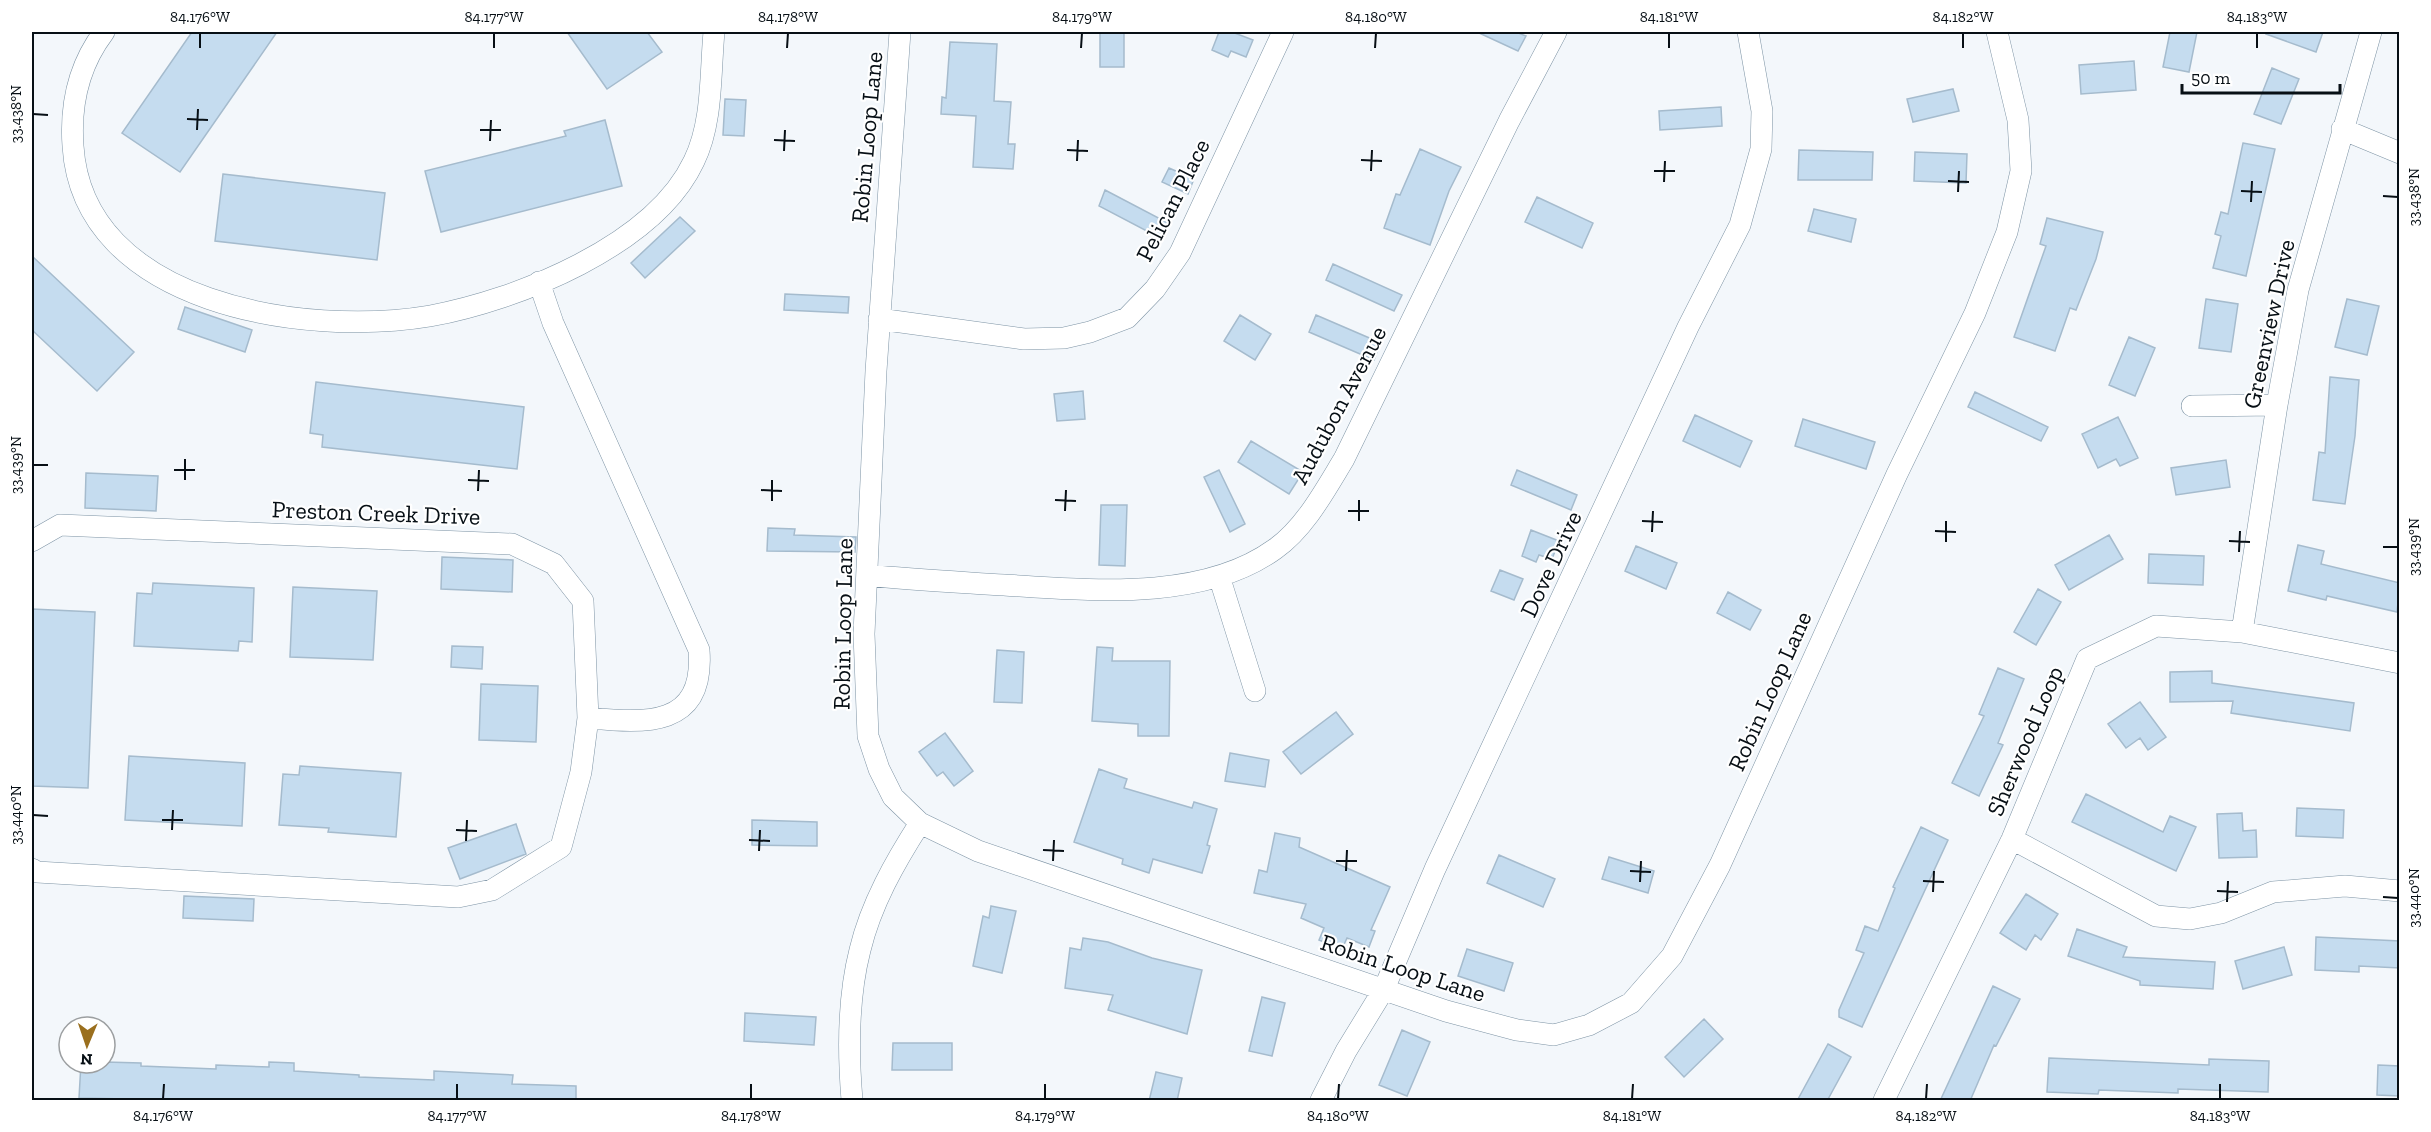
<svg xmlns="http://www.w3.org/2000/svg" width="2431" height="1132" viewBox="0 0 2431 1132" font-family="'Zilla Slab',serif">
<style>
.building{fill:#c5dcef;stroke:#a5bbcd;stroke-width:1.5}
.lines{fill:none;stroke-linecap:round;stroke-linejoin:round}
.minor-casing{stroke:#7e94a5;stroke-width:22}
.minor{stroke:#fff;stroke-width:21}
.ticks{fill:none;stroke:#070f15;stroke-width:2}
.labels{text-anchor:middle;stroke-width:4.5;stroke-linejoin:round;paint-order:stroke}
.street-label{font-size:24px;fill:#070f15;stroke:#fff}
.neatline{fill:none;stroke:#070f15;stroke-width:2}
.ticks-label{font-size:15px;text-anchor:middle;fill:#070f15}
</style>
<rect width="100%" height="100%" fill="#f3f7fb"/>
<path class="building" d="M192,32H277L180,172L122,133Z
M567,32H647L662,52L607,89Z
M1100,32H1124V67H1100Z
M1219,32H1232L1253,40L1246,57L1231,51L1228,57L1212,50Z
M1477,32H1516L1526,36L1518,51Z
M2170,32H2197L2189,72L2163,67Z
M2267,32H2323L2316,52L2266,34Z
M950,42L997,44L994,101L1011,102L1008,144H1015L1013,169L973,167L976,116L941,114L942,97L946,98Z
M2134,61L2136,90L2081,94L2079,65Z
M2272,68L2299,79L2281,124L2254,114Z
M1953,89L1959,111L1913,122L1907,99Z
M725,99L746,100L744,136L723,135Z
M1721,107L1722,126L1660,130L1659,111Z
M605,120L622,186L441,232L425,171L566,136L564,131Z
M2243,143L2275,149L2246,276L2213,268L2221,236L2215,234L2221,212L2228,214Z
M1420,149L1461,167L1449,191L1430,245L1384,228L1396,194L1400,195Z
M1799,150L1873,152L1872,180H1798Z
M1915,152L1967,154L1966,183L1914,181Z
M1169,168L1194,179L1188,194L1162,182Z
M223,174L385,193L377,260L215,241Z
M1105,190L1170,224L1162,239L1099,206Z
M1537,197L1593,223L1582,248L1525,222Z
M1814,209L1856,219L1851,242L1808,231Z
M680,217L695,231L645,278L631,263Z
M2047,218L2103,232L2096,259L2076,310L2070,308L2055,351L2014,337L2046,246L2040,244Z
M32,256L134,352L97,391L32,330Z
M1333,264L1402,295L1394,311L1326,280Z
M785,294L849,297L848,313L784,310Z
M2206,299L2238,304L2231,352L2199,348Z
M2347,299L2379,306L2367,355L2335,347Z
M185,307L252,330L245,352L178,329Z
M1240,315L1271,334L1255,360L1224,341Z
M1316,315L1381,343L1374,360L1309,332Z
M2129,337L2155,348L2135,396L2109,385Z
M2330,377L2359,380L2355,436L2345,504L2313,500L2319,452L2325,453Z
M316,382L524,407L517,469L322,447L323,435L310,433Z
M1083,391L1085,419L1057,421L1054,394Z
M1975,392L2048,427L2041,441L1968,407Z
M1695,415L1752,441L1740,467L1683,441Z
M2118,417L2138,458L2120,466L2116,459L2098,468L2082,434Z
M1803,419L1875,442L1866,469L1795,446Z
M1251,441L1303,472L1289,494L1238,462Z
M2226,460L2230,487L2176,495L2171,468Z
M1219,470L1245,524L1230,532L1204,477Z
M1517,470L1577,495L1571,510L1511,485Z
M86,473L158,476L156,511L85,508Z
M1101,505H1127L1125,566L1099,565Z
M768,528L795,529L794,535L856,537L855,552L767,551Z
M1531,530L1559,541L1552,559L1539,555L1536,562L1522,556Z
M2109,535L2123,559L2069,590L2055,565Z
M2298,545L2324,551L2321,564L2400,583L2397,612L2327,596L2326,600L2288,591Z
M1636,546L1677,563L1666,589L1625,571Z
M2149,554L2204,556L2203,585L2148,583Z
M442,557L513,560L512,592L441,589Z
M1500,570L1523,579L1514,600L1491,591Z
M153,583L254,588L252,642L239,641L238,651L134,646L137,593L152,594Z
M293,587L377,591L373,660L290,657Z
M2038,589L2061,602L2036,645L2014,632Z
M1728,592L1761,610L1750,630L1717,613Z
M32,609L95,612L88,788L32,786Z
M452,646L483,647L482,669L451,667Z
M1097,647L1113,648L1112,661H1170L1169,736H1138V724L1092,721Z
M997,650L1024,652L1022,703L994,702Z
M1998,668L2024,679L1998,743L2003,745L1979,796L1952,783L1984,716L1979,714Z
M2212,671V683L2354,703L2350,731L2231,713L2233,701L2170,702V672Z
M481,684L538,686L536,742L479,740Z
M2140,702L2166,737L2148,750L2140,738L2126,748L2108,724Z
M1336,712L1353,734L1301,774L1283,752Z
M945,733L973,771L954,786L943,772L937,776L919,752Z
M1230,753L1269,760L1265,787L1225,781Z
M129,756L245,763L242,826L125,820Z
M300,766L401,773L396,837L328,832L329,828L279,825L283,774L299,775Z
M1099,769L1127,779L1124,788L1192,808L1194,802L1217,809L1207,845L1210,846L1202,873L1153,859L1149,873L1122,864L1123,859L1074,842Z
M2086,794L2163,832L2170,816L2196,827L2176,871L2072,822Z
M2297,808L2344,810L2343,838L2296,836Z
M2242,813L2243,831L2256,830L2257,857L2219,858L2217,814Z
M752,820L817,822V846L752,845Z
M516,824L526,854L460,879L448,848Z
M1921,827L1948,840L1862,1027L1839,1017V1010L1864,953L1856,950L1865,926L1878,931L1895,888L1893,887Z
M1275,833L1300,838L1299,847L1390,887L1371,930L1375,931L1369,947L1347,938L1342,949L1319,940L1324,928L1301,918L1306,904L1254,893L1259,870L1267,872Z
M1499,855L1555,879L1543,907L1487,883Z
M1609,857L1654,871L1648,893L1602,879Z
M2026,894L2058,914L2041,940L2035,935L2026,950L2000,933Z
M184,896L254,899L253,921L183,918Z
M991,906L1016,911L1002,973L973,966L983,916L989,918Z
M2077,929L2127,947L2123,957L2215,962L2213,989L2140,985V981L2068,956Z
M2316,937L2400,941V968L2359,966V972L2315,970Z
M1083,938L1108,942L1152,958L1202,970L1187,1034L1108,1010L1113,995L1065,988L1070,948L1081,950Z
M2284,947L2292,975L2243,989L2235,961Z
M1467,949L1513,963L1504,991L1458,976Z
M1993,986L2020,999L1996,1046L1994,1045L1970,1101H1940Z
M1262,997L1285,1003L1272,1056L1249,1051Z
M745,1013L816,1017L814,1045L744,1041Z
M1704,1019L1723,1039L1684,1077L1665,1057Z
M1402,1030L1430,1042L1407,1096L1379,1085Z
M893,1043H952V1070H892Z
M1828,1044L1851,1057L1827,1101H1797Z
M2049,1058L2209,1065V1059L2269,1061L2268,1092L2178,1089V1093L2099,1090L2098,1094L2047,1092Z
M105,1062L141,1063V1066L216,1069V1065L269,1067V1062L294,1063V1071L359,1075V1077L434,1080V1071L513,1075L512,1084L576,1086V1101L174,1100L79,1098L81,1063Z
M2378,1065L2400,1066V1096L2377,1095Z
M1156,1072L1182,1078L1177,1101H1149Z"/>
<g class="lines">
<defs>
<path id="minor" d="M104,32C79,65 70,104 73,146C83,305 306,337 430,316C517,300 654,246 694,161C713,122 710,74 714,32
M900,32L876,371L864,634L868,736L879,769L893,797L920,823L978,851L1446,1011L1517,1030L1554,1035L1589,1025L1631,1003L1672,956L1720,865L1897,474L1975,313L2007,232L2021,171L2018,120L1997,32
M2342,129L2400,153
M539,282L553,323L699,650C705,729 644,723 588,718
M879,319L1024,339L1064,338L1090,332L1127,318L1155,289L1180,253L1283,32
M2192,406L2277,405
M32,541L60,525L512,544L554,564L583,601L588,718L581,772L561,847L492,890L458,897L37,872L32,869
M867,575C913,580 958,582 1004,585C1089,590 1202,602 1275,549C1305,528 1325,490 1344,459L1509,121L1556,32
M1219,576L1255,691
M2242,632L2277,405L2298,290L2371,32
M2012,839L2156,916L2190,919L2221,913L2273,892L2345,886L2400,891
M852,1100C848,1053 848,997 860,950C871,904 895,862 920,823
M1321,1100L1346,1051L1384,989L1435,869L1688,327L1740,225L1761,149L1762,111L1748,32
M1884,1100L2012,839L2087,659L2156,626L2242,632L2400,663"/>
</defs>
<use href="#minor" class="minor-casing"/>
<use href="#minor" class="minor"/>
</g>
<path class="ticks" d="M200,48V33M494,48V33M787,48L788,33M1081,48L1082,33M1375,48L1376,33M1669,48V33M1963,48V33M2257,48V33M33,114L48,115M187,119L208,120M197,130L198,109M480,130H501M774,140L795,141M490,141L491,120M1067,150L1088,151M784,151L785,130M1361,160L1382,161M1077,161L1078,140M1371,171L1372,150M1654,171H1675M1948,181L1969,182M1664,182L1665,161M2241,191L2262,192M1958,192L1959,171M2383,196L2398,197M2251,202L2252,181M33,465H48M174,470H195M185,480V459M468,480L489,481M761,490L782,491M478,491L479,470M1055,500L1076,501M772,501V480M1065,511L1066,490M1348,511H1369M1359,521V500M1642,521L1663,522M1935,531L1956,532M1652,532L1653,511M2229,541L2250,542M1946,542V521M2383,547H2398M2239,552L2240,531M33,815L48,816M162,820H183M172,830L173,810M456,830L477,831M749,840L770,841M466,841L467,820M1043,850L1064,851M759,851L760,830M1053,861L1054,840M1336,861H1357M1346,871L1347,850M1630,871L1651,872M1923,881L1944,882M1640,882L1641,861M2217,891L2238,892M1933,892L1934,871M2383,897L2398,898M2227,902L2228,881M163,1099L164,1084M457,1099V1084M751,1099V1084M1045,1099V1084M1338,1099L1339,1084M1632,1099L1633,1084M1926,1099L1927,1084M2220,1099V1084"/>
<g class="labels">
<g class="street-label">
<text transform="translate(867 137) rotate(-85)" y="8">Robin Loop Lane</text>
<text transform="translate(1173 200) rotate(-63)" y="8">Pelican Place</text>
<text transform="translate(2269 324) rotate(-78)" y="8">Greenview Drive</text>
<text transform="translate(1339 405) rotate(-62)" y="8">Audubon Avenue</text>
<text transform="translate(376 513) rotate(2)" y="8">Preston Creek Drive</text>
<text transform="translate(1551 564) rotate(-65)" y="8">Dove Drive</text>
<text transform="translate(843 624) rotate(-89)" y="8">Robin Loop Lane</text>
<text transform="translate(1770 691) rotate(-66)" y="8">Robin Loop Lane</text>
<text transform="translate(2025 741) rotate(-67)" y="8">Sherwood Loop</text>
<text transform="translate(1403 968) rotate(18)" y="8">Robin Loop Lane</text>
</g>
</g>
<rect width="2431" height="1132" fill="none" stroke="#ffffff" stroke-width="66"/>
<g transform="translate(87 1045) rotate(182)"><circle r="28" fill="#ffffff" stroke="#9c9fa1" stroke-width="1.5"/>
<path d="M0-4.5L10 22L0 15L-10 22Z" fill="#9a6f1e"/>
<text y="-9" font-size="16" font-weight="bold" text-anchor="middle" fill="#070f15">N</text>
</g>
<path d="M2182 84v9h158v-9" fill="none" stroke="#070f15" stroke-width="3"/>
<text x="2191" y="84" font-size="18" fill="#070f15" stroke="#ffffff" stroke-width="4.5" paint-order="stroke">50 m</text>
<rect x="33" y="33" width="2365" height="1066" class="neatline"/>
<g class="ticks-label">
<text x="200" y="22">84.176°W</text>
<text x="494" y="22">84.177°W</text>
<text x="788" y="22">84.178°W</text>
<text x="1082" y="22">84.179°W</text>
<text x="1376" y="22">84.180°W</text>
<text x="1669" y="22">84.181°W</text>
<text x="1963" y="22">84.182°W</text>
<text x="2257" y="22">84.183°W</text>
<text transform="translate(16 114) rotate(-90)" y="5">33.438°N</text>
<text transform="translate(2414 197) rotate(-90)" y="5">33.438°N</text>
<text transform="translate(16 465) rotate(-90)" y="5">33.439°N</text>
<text transform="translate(2414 547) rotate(-90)" y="5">33.439°N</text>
<text transform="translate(16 815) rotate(-90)" y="5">33.440°N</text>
<text transform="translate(2414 898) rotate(-90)" y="5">33.440°N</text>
<text x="163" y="1121">84.176°W</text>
<text x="457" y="1121">84.177°W</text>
<text x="751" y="1121">84.178°W</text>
<text x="1045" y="1121">84.179°W</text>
<text x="1338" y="1121">84.180°W</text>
<text x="1632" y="1121">84.181°W</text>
<text x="1926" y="1121">84.182°W</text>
<text x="2220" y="1121">84.183°W</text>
</g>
</svg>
